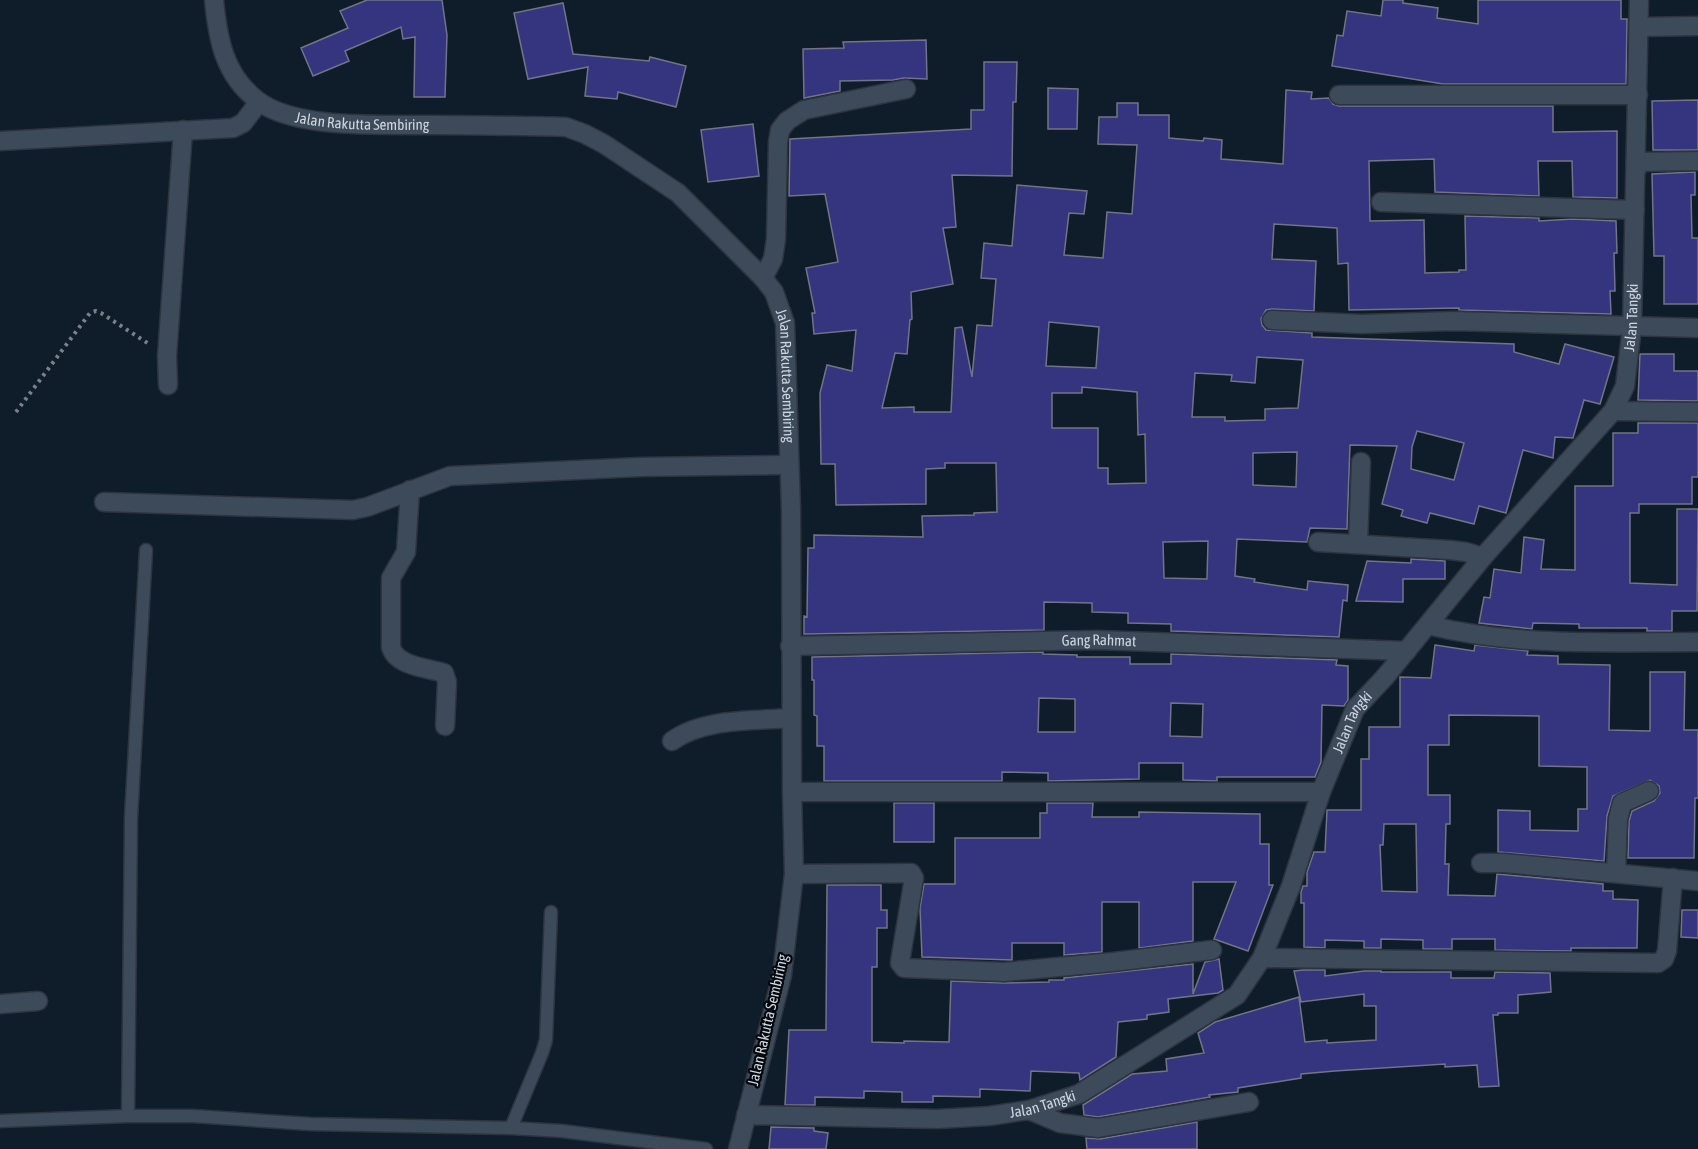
<svg xmlns="http://www.w3.org/2000/svg" width="1698" height="1149" viewBox="0 0 1698 1149" font-family="'Asap Condensed',sans-serif">
<style>
.building{fill:#35347e;stroke:#717488;stroke-width:1.5;fill-rule:evenodd}
.lines{fill:none;stroke-linecap:round;stroke-linejoin:round}
.lane-casing{stroke:#2d343f;stroke-width:15}
.street-casing{stroke:#2d343f;stroke-width:21}
.secondary-casing{stroke:#2d343f;stroke-width:21}
.path{stroke:#78828d;stroke-width:4;stroke-dasharray:3 4.5;stroke-linecap:butt}
.lane{stroke:#3c4a5a;stroke-width:12}
.street{stroke:#3c4a5a;stroke-width:18}
.secondary{stroke:#3c4a5a;stroke-width:18}
.labels{text-anchor:middle;stroke-width:4.5;stroke-linejoin:round;paint-order:stroke}
.street-label{font-size:15px;fill:#ced6e0;stroke:#03060b}
</style>
<rect width="100%" height="100%" fill="#0f1c29"/>
<path class="building" d="M367,0H442L447,35L445,97H414L415,37L403,39L401,27L345,51L349,61L313,76L301,48L348,28L340,11Z
M1383,0H1403V3L1438,8L1437,18L1478,24V0H1621V19H1627L1626,84H1443L1332,66L1337,35L1343,36L1347,11L1381,16Z
M563,3L573,54L649,61L650,57L686,66L676,107L618,92L617,99L585,96L588,67L528,79L514,13Z
M926,40L927,79L904,78L893,80L840,81V91L804,98L803,49L844,48L843,42Z
M984,62H1017L1016,102H1013L1012,176L952,175L956,227L943,228L953,284L911,292L912,319L910,320L907,354L895,353L882,408L914,407V412H951L955,328L962,327L972,377L977,325L992,326L996,279L981,278L984,243L1012,246L1017,185L1087,191L1084,214L1069,213L1064,255L1103,258L1107,212L1132,214L1137,145L1098,144L1099,117H1117V103H1138V115H1169V138L1203,141L1204,138L1222,140L1221,159L1283,164L1286,90L1312,92L1311,99L1329,98L1333,104L1339,106H1553V132L1617,131V198L1573,197L1572,161H1538L1539,196L1435,192L1434,159L1369,161L1370,221L1424,220L1425,273L1459,272V270H1466L1465,216L1539,218V221L1573,219L1616,221L1617,253H1614L1615,291H1610L1611,314L1459,310V308L1349,310L1348,263L1338,264L1337,228L1274,224L1272,259L1316,261L1314,311L1272,309L1266,310L1261,319L1262,325L1266,330L1312,333V337L1514,344V352L1559,364L1565,344L1614,357L1600,404L1584,400L1573,438L1555,437L1553,458L1523,450L1506,513L1479,506L1474,524L1430,513L1427,523L1401,516L1403,510L1382,504L1397,446L1350,445L1347,529L1310,528L1307,542L1237,539L1235,576L1255,579L1254,582L1307,590L1308,581L1348,585L1347,601L1343,600L1339,637L1171,631V624L1128,623V613L1092,612V603L1044,602V630L804,634V616L807,617L808,548H814V535L923,537L922,516L974,515V513L997,512L996,463H945V468L926,469V504L836,505L835,464H821L820,393L827,365L852,371L856,330L814,334L812,313H815L806,268L838,262L825,194L789,196L790,139L971,129V110H984ZM1049,322L1099,327L1096,368L1046,366ZM1257,357L1303,360L1298,408L1265,409V420L1225,421V417H1192L1195,373L1232,375L1231,381L1255,383ZM1082,387L1137,392L1138,435L1145,434L1146,483L1108,484V468H1098V428H1052V393H1082ZM1417,431L1464,443L1454,480L1411,469L1412,447ZM1297,452L1296,487L1253,485V453ZM1208,541L1207,579L1164,578L1163,542Z
M1048,88L1078,89L1077,129H1048Z
M1698,100V150H1653L1652,101Z
M753,124L759,176L708,182L701,130Z
M1695,172V195H1691L1692,238H1698V304H1664V256H1654L1652,174Z
M1640,354H1674V371H1698V401L1638,400Z
M1638,423H1698V477H1692V504H1639V513H1630V583L1677,585V509H1698L1697,611H1672V631H1647V628H1579V624L1533,623L1532,629L1479,623L1484,597L1490,598L1494,569L1521,573L1524,537L1544,540L1541,569L1575,570V486H1613V433H1638Z
M1411,559L1445,561V579H1403V602L1356,601L1367,561L1411,563Z
M1435,645L1474,651L1475,645L1528,651L1527,655L1558,656V664L1610,665L1609,730L1650,731V672H1685L1684,730H1698V798H1695L1694,858H1628L1629,821L1632,811L1654,801L1660,793L1659,786L1650,780L1613,796L1607,816L1604,861L1498,852V810L1530,811V830L1578,831V809H1587V767L1539,766V716L1449,715V745H1428V795H1450V824H1446L1445,864H1449L1448,895L1495,896L1497,874L1603,884V891H1613V899L1638,900L1637,948H1571V951L1495,950V939H1452V949H1423V940L1381,939V948H1364V941L1325,940V948L1304,947V903H1301V892L1303,886H1307V872L1314,852H1325L1327,810H1361V759H1369V727H1400V677L1431,678ZM1384,824H1416L1417,892L1382,891L1380,845H1383Z
M1043,652V654L1077,655V657H1130V664H1171V654L1337,660L1336,665L1348,666V700L1344,706L1322,705L1321,762L1315,777H1217V781L1183,780V763H1139V779L1048,781V773L1002,772V781H824V746H817V716L814,715V680H812V657ZM1039,698L1075,699V732H1038ZM1171,703L1203,704L1202,737L1170,736Z
M894,803H934V842H894Z
M1047,803H1093L1092,817H1139V812L1260,814V844H1269V885H1273L1248,951L1214,939L1236,882H1193V941L1139,948V902H1102V952L1064,955V943H1012V960L922,957L920,908L924,884H955V838H1040V813H1047Z
M827,885H881V910H887V928H877V967H872V1042L904,1043V1041L949,1042L951,981L1004,983L1049,982V980H1064V978L1193,964V994L1205,962L1219,959L1223,990L1218,993L1168,999L1169,1012L1147,1015V1019L1118,1022L1116,1057L1080,1080L1079,1073L1031,1071L1030,1091L980,1089V1097L933,1096V1102H902V1092L864,1091V1098L815,1097V1105H785L789,1030H826Z
M1682,910H1698V938L1681,937Z
M1303,970H1325V976L1364,971H1381V972H1451V978H1494L1495,972L1550,973L1551,992L1518,995V1013H1498V1015H1493L1499,1086L1479,1087L1477,1065L1445,1067V1064L1335,1071L1301,1074V1078L1238,1088V1092L1209,1095L1210,1097L1098,1117L1084,1115L1083,1105L1132,1074L1167,1071L1166,1059L1204,1053L1198,1033L1215,1022L1299,997L1305,1042L1327,1040V1043L1376,1040V1006H1364V994L1301,1002L1294,971Z
M1197,1122V1149H1087L1086,1138L1100,1139Z
M771,1127L814,1128V1131L828,1133L826,1149H769Z"/>
<g class="lines">
<defs>
<path id="lane" d="M128,1116L131,818L146,550
M0,1121L128,1116H193L310,1124L511,1128L562,1131L706,1149
M511,1128L542,1053L546,1040L551,912"/>
<g id="street">
<path d="M1640,27L1698,26"/>
<path d="M1339,95H1638"/>
<path d="M0,141L233,128L243,123L259,102"/>
<path d="M1637,169V162L1698,161"/>
<path d="M1381,202L1635,210"/>
<path d="M763,278L773,259L776,239L778,142L780,130L787,121L804,110L906,89"/>
<path d="M1272,320L1362,324L1452,321L1698,328"/>
<path d="M168,385L167,356L183,130"/>
<path d="M1613,411L1698,412"/>
<path d="M410,490L406,552L391,578V647C396,666 427,668 444,673L447,682L445,726"/>
<path d="M104,502L353,510L367,507L450,476L640,467L788,465"/>
<path d="M1318,542L1450,550L1466,552L1483,557"/>
<path d="M1358,544L1361,462"/>
<path d="M1428,625C1516,647 1608,642 1698,642"/>
<path id="s1" d="M790,646L1098,640L1407,651"/>
<path d="M672,741C703,718 753,721 791,718"/>
<path d="M792,792H1321"/>
<path d="M1481,863H1504L1698,881"/>
<path d="M1616,873L1618,819L1622,803L1649,791"/>
<path d="M794,874L911,873L914,878L901,956L900,963L904,968L1004,972L1113,962L1212,950"/>
<path d="M1262,958L1658,963L1664,959L1667,951L1673,878"/>
<path d="M0,1004L38,1001"/>
<path d="M1029,1110L1060,1123L1098,1128L1249,1102"/>
<path id="s2" d="M746,1115L937,1119L989,1116L1029,1110L1079,1094L1237,995L1262,958L1291,886L1321,792L1355,709L1385,677L1483,557L1613,411L1625,386L1632,327L1639,0"/>
</g>
<g id="secondary">
<path id="s3" d="M214,0C218,40 224,75 258,101C296,130 386,124 433,125C478,125 522,126 566,127L585,134L604,144L678,193L763,278L774,292L785,323L791,510L792,792L794,874L782,975L738,1149"/>
</g>
</defs>
<use href="#lane" class="lane-casing"/>
<use href="#street" class="street-casing"/>
<use href="#secondary" class="secondary-casing"/>
<path class="path" d="M16,412L90,313L96,311L101,313L149,344"/>
<use href="#lane" class="lane"/>
<use href="#street" class="street"/>
<use href="#secondary" class="secondary"/>
</g>
<g class="labels">
<g class="street-label">
<text dy="5" stroke="none"><textPath href="#s3" startOffset="222">Jalan Rakutta Sembiring</textPath></text>
<text dy="5" stroke="none"><textPath href="#s2" startOffset="1324">Jalan Tangki</textPath></text>
<text dy="5" stroke="none"><textPath href="#s3" startOffset="780">Jalan Rakutta Sembiring</textPath></text>
<text dy="5" stroke="none"><textPath href="#s1" startOffset="309">Gang Rahmat</textPath></text>
<text dy="5" stroke="none"><textPath href="#s2" startOffset="820">Jalan Tangki</textPath></text>
<text transform="translate(768 1020) rotate(-77)" y="5">Jalan Rakutta Sembiring</text>
<text dy="5" stroke="none"><textPath href="#s2" startOffset="298">Jalan Tangki</textPath></text>
</g>
</g>
</svg>
